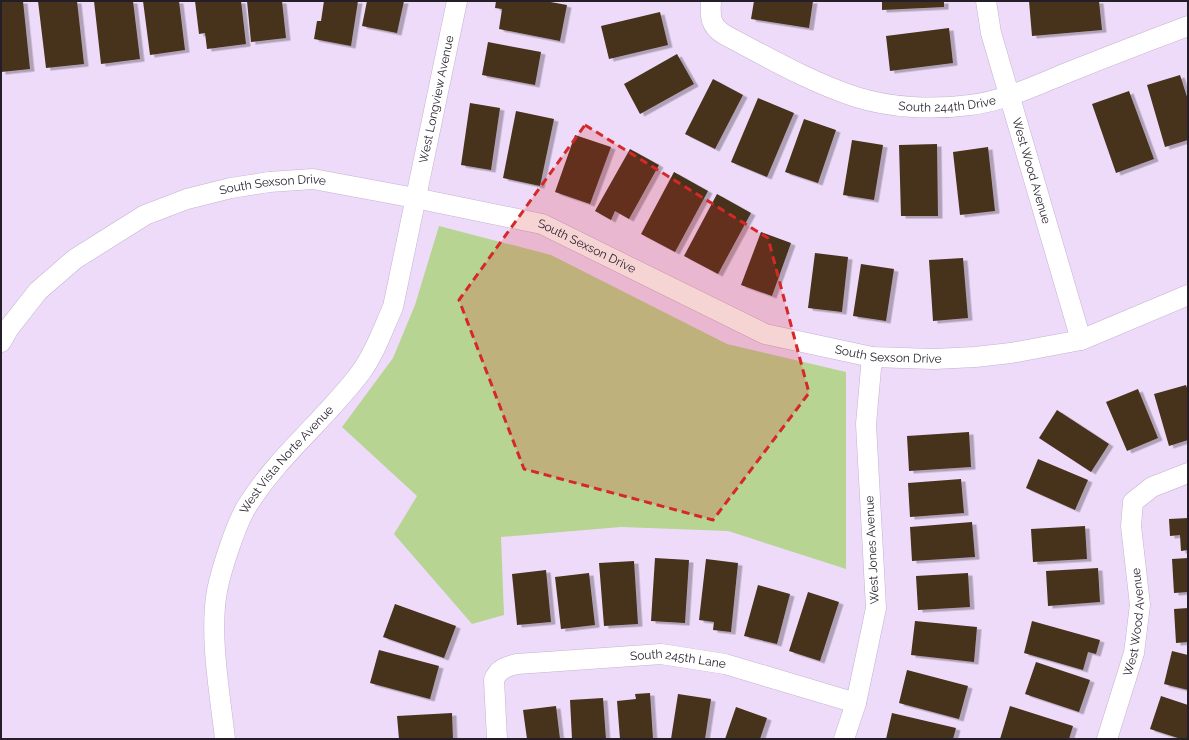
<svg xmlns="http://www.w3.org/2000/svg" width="1189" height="740" viewBox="0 0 1189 740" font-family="Raleway,sans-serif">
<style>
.green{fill:#b8d492}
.building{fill:#47311d;filter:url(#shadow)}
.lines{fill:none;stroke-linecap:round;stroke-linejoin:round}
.minor-casing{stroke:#c3b2cf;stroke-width:21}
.minor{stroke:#fff;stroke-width:20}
.marked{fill:#d62828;fill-opacity:0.2;stroke:#d62828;stroke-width:3;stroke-dasharray:8 5;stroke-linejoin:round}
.labels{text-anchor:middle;stroke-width:4;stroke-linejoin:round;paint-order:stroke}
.street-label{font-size:12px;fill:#251e29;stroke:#fff}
</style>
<defs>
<filter id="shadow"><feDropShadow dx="4.5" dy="2.5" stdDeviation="0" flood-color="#0004"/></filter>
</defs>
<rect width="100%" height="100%" fill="#eedbf9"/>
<path class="green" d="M439,226L551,255L727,344L846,372V569L728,531L621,527L501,537L504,615L472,624L394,534L417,496L342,427L393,358L415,305Z"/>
<path class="building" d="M1,1H23L30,69L1,72Z
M38,1H77L84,64L46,68Z
M94,1H133L140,59L101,64Z
M143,1H179L185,50L150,55Z
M195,1H241L246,44L207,49L205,33L199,34Z
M247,1H282L286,38L251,42Z
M324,1H358L351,46L314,39L317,21H321Z
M367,1H404L397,33L362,26Z
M496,1H545L567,5L560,41L499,29L502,9L495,8Z
M754,1H813L809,28L751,19Z
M882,1H944V7L882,10Z
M1029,1H1099L1102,30L1032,36Z
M660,12L668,45L609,59L601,26Z
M949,28L953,63L890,71L886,36Z
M488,42L541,52L535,85L482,75Z
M677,54L694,84L640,114L624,84Z
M1180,75L1188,100V140L1165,147L1147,85Z
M713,79L743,95L715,149L685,134Z
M1129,91L1154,159L1116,173L1092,104Z
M758,98L794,113L767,177L731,162Z
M470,103L500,108L491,170L461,165Z
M516,111L554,119L540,186L503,178Z
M804,119L836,130L818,183L785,172Z
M575,135L611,147L590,204L555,192Z
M852,140L883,145L874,200L843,195Z
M937,144L938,216H901L899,145Z
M988,147L995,211L960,215L953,152Z
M630,149L659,165L629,219L615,211L611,220L595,211Z
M674,172L708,191L675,252L641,234Z
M717,194L751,213L718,274L684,256Z
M761,232L791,243L772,296L741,285Z
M815,253L848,257L842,312L808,308Z
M963,258L968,318L933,321L929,260Z
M861,264L894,269L886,321L853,316Z
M1186,385L1188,391V440L1169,446L1154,394Z
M1138,389L1158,438L1127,451L1106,402Z
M1057,410L1109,444L1091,472L1039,438Z
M969,432L971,467L909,471L907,436Z
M1038,459L1088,480L1075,510L1026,488Z
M961,479L964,513L910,517L908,483Z
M1188,518V550L1181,551L1180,535L1170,536L1169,519Z
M972,522L975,557L912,561L910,527Z
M1085,526L1087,559L1033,562L1031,529Z
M655,558L689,560L685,623L651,621Z
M1188,558V592L1174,593L1172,559Z
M706,559L738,563L731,632L713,630L714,622L699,620Z
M634,561L638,624L604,626L599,563Z
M1098,568L1100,602L1048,606L1046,571Z
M546,570L551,622L517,625L512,574Z
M589,573L595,625L561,629L555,577Z
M968,573L970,607L918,610L916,576Z
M758,585L790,594L777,644L744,636Z
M808,592L839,602L820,661L789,651Z
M395,604L456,626L444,658L383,637Z
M1188,608V642L1176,643L1174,609Z
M915,621L977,627L974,662L911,655Z
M1032,621L1100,640L1096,654L1088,652L1083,670L1024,653Z
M379,650L439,666L430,699L370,683Z
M1172,651L1188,655V690L1164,684Z
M1036,662L1090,680L1079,712L1025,694Z
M907,670L968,686L959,719L899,703Z
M650,693L653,739H620L617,701L636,699L635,694Z
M678,694L711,699L705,739H671Z
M1161,696L1188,705V739H1181L1150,729Z
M603,698L606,739H572L570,700Z
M556,706L560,739H527L523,710Z
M1010,706L1073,726L1069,739H1000Z
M736,707L767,718L760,739H725Z
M452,713L453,739H399L397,716Z
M892,713L956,728L953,739H886Z"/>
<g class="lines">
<defs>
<g id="minor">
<path id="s1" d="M711,1C710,17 710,26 725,35C767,57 810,82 856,97C891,108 933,110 970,105C1004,101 1037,85 1069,72C1109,56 1148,41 1188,26"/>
<path id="s2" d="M986,1L991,33L1081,340"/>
<path id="s3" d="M1,342L9,328L38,291L75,259L145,215L187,199L231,188L269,182L313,179L415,198L542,224L765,334L872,357L934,359L975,357L1011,353L1081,340L1188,295"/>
<path id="s4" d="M225,739C220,694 209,636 217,591C221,570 236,524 247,506C278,456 326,419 361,372C375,353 383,329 393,307L457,1"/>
<path id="s5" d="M497,739L494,680C498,669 506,667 517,664L661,654L725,664L856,703"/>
<path d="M844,739L856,703L876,608L866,424L872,357"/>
<path id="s6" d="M1107,739L1134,653L1140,605L1131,526L1133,502L1152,487L1188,473"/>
</g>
</defs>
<use href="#minor" class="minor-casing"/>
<use href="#minor" class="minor"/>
</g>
<path class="marked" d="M585,125L768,238L809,393L713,520L524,469L459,300Z"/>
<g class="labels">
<g class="street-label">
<text dy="4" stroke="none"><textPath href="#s4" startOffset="700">West Longview Avenue</textPath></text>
<text dy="4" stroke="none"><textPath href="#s1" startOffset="277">South 244th Drive</textPath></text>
<text dy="4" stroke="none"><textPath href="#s2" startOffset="176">West Wood Avenue</textPath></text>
<text dy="4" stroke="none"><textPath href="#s3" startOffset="327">South Sexson Drive</textPath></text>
<text dy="4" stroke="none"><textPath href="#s3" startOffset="651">South Sexson Drive</textPath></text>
<text dy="4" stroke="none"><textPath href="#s3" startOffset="975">South Sexson Drive</textPath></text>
<text dy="4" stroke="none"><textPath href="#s4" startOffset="300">West Vista Norte Avenue</textPath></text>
<text transform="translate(872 550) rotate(-93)" y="4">West Jones Avenue</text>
<text dy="4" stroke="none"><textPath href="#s6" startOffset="121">West Wood Avenue</textPath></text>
<text dy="4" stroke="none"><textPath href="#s5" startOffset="250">South 245th Lane</textPath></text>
</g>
</g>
<rect width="1189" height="740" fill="none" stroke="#251e29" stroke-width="4"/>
</svg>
